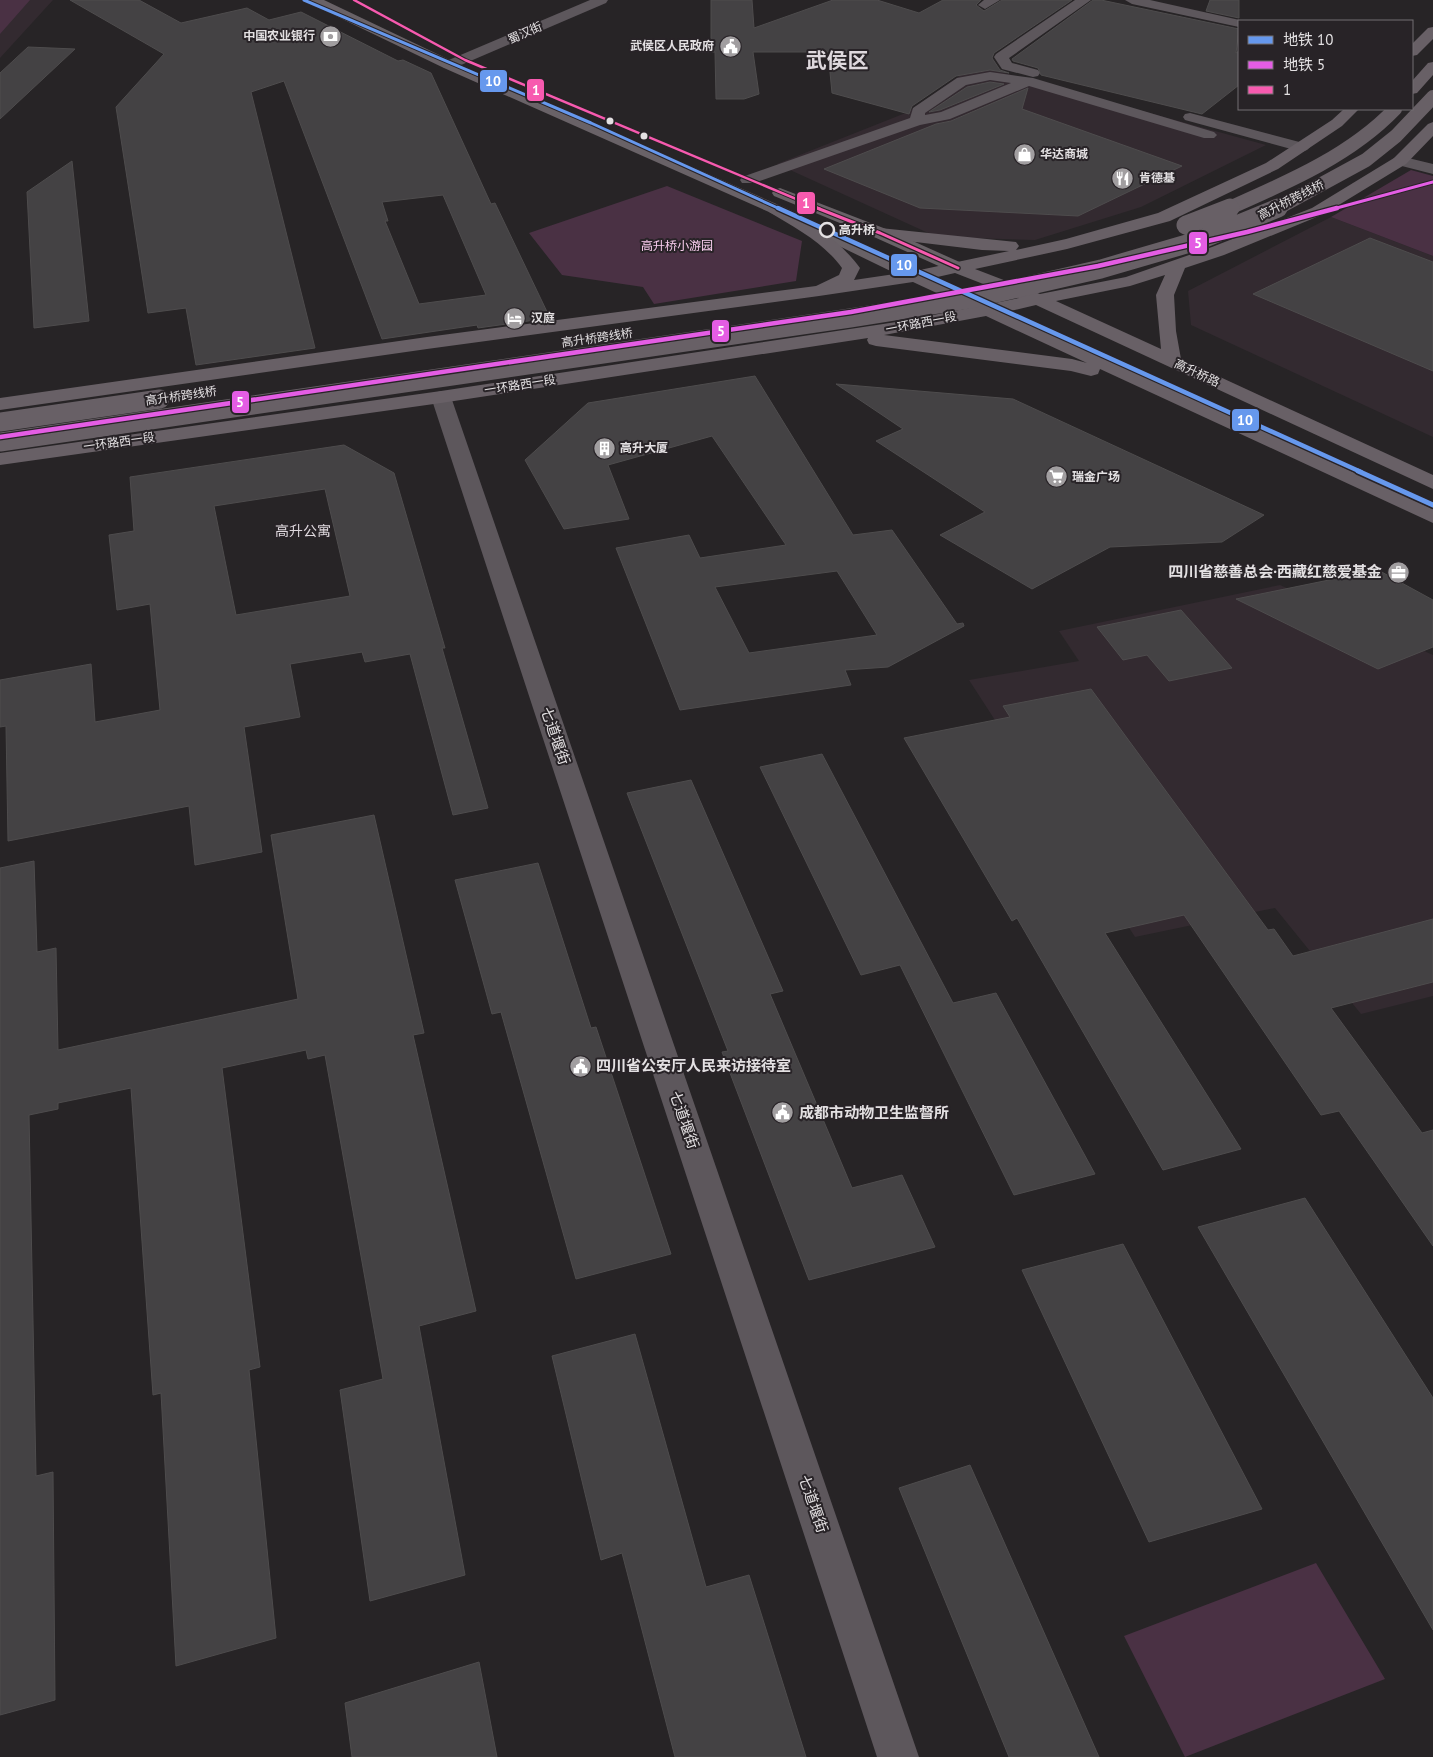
<svg xmlns="http://www.w3.org/2000/svg" width="1433" height="1757" viewBox="0 0 1433 1757" font-family="'PT Sans','Noto Sans SC',sans-serif">
<style>
.built{fill:#332a30}
.green{fill:#4a3144}
.building{fill:#444244;stroke:#4e4c4d;fill-rule:evenodd}
.lines{fill:none;stroke-linecap:round;stroke-linejoin:round}
.minor{fill:#5d575c;fill-rule:evenodd}
.secondary{fill:#696267;fill-rule:evenodd}
.primary{fill:#686066;fill-rule:evenodd}
.primary-bridge-far1{stroke:#686066;stroke-width:14}
.primary-bridge{stroke:#686066;stroke-width:19}
.bus-1-far1-casing{stroke:#282327;stroke-width:4.5}
.bus-1-casing{stroke:#282327;stroke-width:5.5}
.bus-1-far1{stroke:#f75aaf;stroke-width:2.5}
.bus-1{stroke:#f75aaf;stroke-width:3}
.metro-1-far2-casing{stroke:#282327;stroke-width:5}
.metro-1-far1-casing{stroke:#282327;stroke-width:7}
.metro-1-casing{stroke:#282327;stroke-width:8}
.metro-2-far1-casing{stroke:#282327;stroke-width:5}
.metro-2-casing{stroke:#282327;stroke-width:7}
.metro-1-far2{stroke:#6698ed;stroke-width:3}
.metro-1-far1{stroke:#6698ed;stroke-width:4.5}
.metro-1{stroke:#6698ed;stroke-width:5}
.metro-2-far1{stroke:#e45de4;stroke-width:3}
.metro-2{stroke:#e45de4;stroke-width:4.5}
.bus-dot{fill:#e3e0e2;stroke:#282327;stroke-width:2}
.stop-dot{fill:#282327;stroke:#e3e0e2;stroke-width:2.5}
.labels{text-anchor:middle;stroke-width:4;stroke-linejoin:round;paint-order:stroke}
.far-street-label{font-size:12px;fill:#e3e0e2;stroke:#282327}
.far-poi-label{font-size:12px;font-weight:bold;fill:#e3e0e2;stroke:#282327;text-anchor:start}
.far-stop-label{font-size:12px;font-weight:bold;fill:#e3e0e2;stroke:#282327;text-anchor:start}
.far-park-label{font-size:12px;fill:#faceef;stroke:#282327}
.far-neighbourhood-label{font-size:14px;fill:#ded8dd;stroke:#282327}
.poi-label{font-size:15px;font-weight:bold;fill:#e3e0e2;stroke:#282327;text-anchor:start}
.street-label{font-size:15px;fill:#e3e0e2;stroke:#282327}
.far-town-label{font-size:21px;font-weight:bold;fill:#ded8dd;stroke:#282327}
.line-badge{stroke:#282327;stroke-width:2}
.badge-label{font-size:14px;text-anchor:middle;font-weight:bold;fill:#fff}
</style>
<rect width="100%" height="100%" fill="#272426"/>
<path class="built" d="M0,0H53L0,58Z
M975,65L1266,145L1141,207L1035,240L937,237L777,164L908,112Z
M1331,217L1433,256V437L1191,325L1188,291Z
M1280,585L1433,655V996L1361,1014L1275,908L1135,937L969,680L1079,661L1059,631Z"/>
<path class="green" d="M0,0H30L0,34Z
M1411,170L1433,176V256L1331,217Z
M667,186L802,241L796,281L654,304L643,287L562,275L529,233Z
M1316,1563L1385,1679L1185,1757L1124,1636Z"/>
<path class="building" d="M70,0H139L181,23L247,8L269,20L301,12L398,61L403,60L431,73L491,204L495,203L550,318L478,328L477,325L382,339L284,81L251,92L315,348L196,365L186,308L148,313L116,107L164,54ZM443,195L486,295L419,304L385,221H388L382,202Z
M711,0H752L754,28L833,0H877L919,13L943,0H981L976,5L984,11L1002,0H1072L994,53L992,58L1000,70L1009,73L990,70L956,76L912,106L909,114L832,93L828,52H753L759,94L744,99H716L715,52H701L700,48L711,44Z
M1093,0H1101L1239,29L1236,53L1239,51V85L1202,114L1041,75L1038,68L1013,61L1012,59Z
M1210,0H1239V18L1206,11Z
M28,47L75,49L0,119V73Z
M990,82L1004,84L940,110L929,112L967,87Z
M1028,88L1022,109L1182,166L1078,216L920,208L824,169L936,124L951,121Z
M72,161L89,321L34,328L27,192Z
M1370,238L1433,262V371L1253,294Z
M755,376L853,535L892,530L957,624L963,623L964,626L888,667L845,670L851,685L680,710L616,548L689,535L700,558L786,545L712,436L608,465L629,519L564,529L525,460L588,403ZM837,571L877,635L749,653L715,587Z
M836,384L1013,399L1264,515L1222,542L1110,547L1032,589L940,535L985,512L876,441L903,429Z
M344,445L394,473L445,648H442L488,808L453,815L410,654L365,662L362,652L290,664L300,717L244,727L262,852L195,865L189,806L8,841L6,726L0,727V680L91,664L95,722L160,710L150,604L117,610L109,535L134,531L130,477ZM325,489L350,596L236,615L214,506Z
M1378,570L1433,600V647L1378,669L1236,599Z
M1181,610L1232,668L1169,681L1147,655L1123,660L1097,627Z
M1091,689L1268,930L1274,929L1293,956L1433,919V982L1331,1008L1422,1133L1433,1130V1246L1339,1111L1321,1115L1184,915L1105,933L1241,1149L1163,1170L1017,918L1012,921L904,738L1010,717L1003,706Z
M822,754L953,1003L996,993L1095,1174L1014,1195L900,965L861,975L760,767Z
M691,780L783,991L770,994L852,1188L902,1175L935,1247L809,1280L722,1052L728,1051L627,793Z
M374,815L424,1033L413,1035L476,1311L419,1326L465,1575L370,1601L340,1390L383,1379L325,1055L308,1059L306,1050L222,1068L260,1367L249,1370L276,1638L176,1666L161,1393L153,1395L131,1088L58,1103V1109L29,1115L36,1476L53,1472L55,1700L0,1715V868L34,861L37,952L56,948L58,1050L298,999L271,835Z
M538,863L591,1028L596,1027L671,1254L576,1279L501,1012L492,1014L455,880Z
M1305,1198L1433,1398V1630L1198,1227Z
M1123,1244L1262,1509L1149,1542L1022,1270Z
M635,1334L706,1587L749,1575L806,1757H675L622,1553L601,1560L552,1356Z
M970,1465L1099,1757H1009L899,1488Z
M479,1662L497,1757H352L345,1703Z"/>
<g class="lines">
<path class="minor" d="M590,0H608L606,3L454,68H444L442,65L444,62Z
M984,0H1000L985,9L978,5Z
M1075,0H1091L1009,58L1012,63L1038,70L1040,73L1038,76L1033,77L1002,69L994,57L996,54Z
M1125,0H1150L1244,21H1239V27L1132,4Z
M990,72L1033,78L1214,132L1217,135L1214,138H1204L1029,86L950,119L920,125L754,183H742L740,180L742,177L910,118L913,108L957,78ZM990,80L1011,83L941,112L925,115V113L966,85Z
M1190,113L1307,144L1310,147L1307,150L1302,152L1185,120L1183,117L1185,114Z
M1400,156L1433,164V174L1394,164L1392,161L1394,158Z
M441,391L448,393L451,397L919,1757H877L431,397L434,393Z"/>
<path class="secondary" d="M307,0H324L454,62L781,206L921,272L924,276L921,280L915,281L909,280L769,212L444,68L309,3Z
M780,188L886,229L964,264L967,268L964,272L958,273L952,272L874,237L774,196L772,193L774,190Z"/>
<path class="primary" d="M1433,27V39L1417,55L1412,56V44L1428,28Z
M1433,62V75L1417,93L1412,94V81L1428,63Z
M1344,109H1359L1342,126L1278,169L1170,221L1067,249L975,269L1040,294L1126,277L1212,247L1312,208L1394,158L1428,124L1433,122V136L1406,164L1324,214L1224,255L1185,268L1174,295L1176,331L1181,359L1433,475V489L1036,305L1006,312L1433,509V523L1100,369L1098,374L1091,376L1071,371L876,346L869,344L867,340L868,338L441,403L0,465V453L441,391L903,321L969,308L913,282L819,296L427,349L0,410V398L427,337L816,286L839,275L842,268C824,243 796,228 769,212L767,209L769,206L775,204C802,211 844,245 860,268L854,280L915,271L1009,251L982,250L874,237L872,233L874,229L880,228L1016,242L1019,246L1016,250L1066,239L1158,213L1266,163L1332,120ZM955,273L1019,298L990,304L933,278ZM1165,275L1156,295L1161,349L1056,301L1130,286ZM986,316L1087,363L1072,359L884,335Z"/>
<path class="primary-bridge-far1" d="M1227,209C1286,183 1350,156 1395,109
M1276,209L1366,160L1396,136L1433,97"/>
<path class="primary-bridge" d="M1186,225L1230,208
M0,422L160,399
M0,442L850,318L975,298L1101,269L1200,240L1278,208"/>
<defs>
<path id="bus-1-far1" d="M354,0L465,60L820,209"/>
<path id="bus-1" d="M817,208L880,233L958,268"/>
</defs>
<use href="#bus-1-far1" class="bus-1-far1-casing"/>
<use href="#bus-1" class="bus-1-casing"/>
<use href="#bus-1-far1" class="bus-1-far1"/>
<use href="#bus-1" class="bus-1"/>
<defs>
<path id="metro-1-far2" d="M304,0L591,123L780,209"/>
<path id="metro-1-far1" d="M778,208L1361,472"/>
<path id="metro-1" d="M1358,471L1433,505"/>
<path id="metro-2-far1" d="M1333,209L1433,182"/>
<path id="metro-2" d="M0,437L851,312L1098,266L1247,232L1337,208"/>
</defs>
<use href="#metro-1-far2" class="metro-1-far2-casing"/>
<use href="#metro-1-far1" class="metro-1-far1-casing"/>
<use href="#metro-1" class="metro-1-casing"/>
<use href="#metro-2-far1" class="metro-2-far1-casing"/>
<use href="#metro-2" class="metro-2-casing"/>
<use href="#metro-1-far2" class="metro-1-far2"/>
<use href="#metro-1-far1" class="metro-1-far1"/>
<use href="#metro-1" class="metro-1"/>
<use href="#metro-2-far1" class="metro-2-far1"/>
<use href="#metro-2" class="metro-2"/>
</g>
<defs>
<symbol id="bank-disc" viewBox="-11 -11 22 22"><circle r="9.5" fill="#a19ea0" stroke="#282327"/><path d="M-6-4H6V4H-6ZM0-2.3a2.3 2.3 0 1 0 0 4.6a2.3 2.3 0 1 0 0-4.6Z" fill="#fff"/></symbol>
<symbol id="civic-disc" viewBox="-11 -11 22 22"><circle r="9.5" fill="#a19ea0" stroke="#282327"/><path d="M-.6-6.5H3V-4.5H.6V-3L4-1V1h2V6H-6V1h2V-1L-.6-3ZM-1.2 2.5V6h2.4V2.5Z" fill="#fff"/></symbol>
<symbol id="shop-disc" viewBox="-11 -11 22 22"><circle r="9.5" fill="#a19ea0" stroke="#282327"/><path d="M-5-2.5h2.3a2.7 3.5 0 0 1 5.4 0H5L5.5 6h-11ZM-1.5-2.5h3a1.5 2.3 0 0 0-3 0Z" fill="#fff"/></symbol>
<symbol id="restaurant-disc" viewBox="-11 -11 22 22"><circle r="9.5" fill="#a19ea0" stroke="#282327"/><path d="M-5-6h1v4h1v-4h1v4h1v-4h1v5L-1.5 .5V6h-2V.5L-5-1ZM5-6V6H3V1.5H1.5Q1.5-4 5-6Z" fill="#fff"/></symbol>
<symbol id="hotel-disc" viewBox="-11 -11 22 22"><circle r="9.5" fill="#a19ea0" stroke="#282327"/><path d="M-6-4.5h1.5V1H6V5H4.5V3h-9V5H-6ZM-4 0a1.8 1.8 0 1 1 3.6 0ZM.5 0V-2.5h3Q6-2.5 6 0Z" fill="#fff"/></symbol>
<symbol id="building-disc" viewBox="-11 -11 22 22"><circle r="9.5" fill="#a19ea0" stroke="#282327"/><path d="M-4-6H4V6H1V3H-1V6H-4ZM-2.5-4.3h1.7v1.8h-1.7ZM.8-4.3h1.7v1.8H.8ZM-2.5-1h1.7V.8h-1.7ZM.8-1h1.7V.8H.8Z" fill="#fff"/></symbol>
<symbol id="supermarket-disc" viewBox="-11 -11 22 22"><circle r="9.5" fill="#a19ea0" stroke="#282327"/><path d="M-6-5.5h2.5l.6 2H6L4.5 2H-2.5L-4.4-4H-6ZM-1.5 3.2a1.3 1.3 0 1 0 .1 0ZM3 3.2a1.3 1.3 0 1 0 .1 0Z" fill="#fff"/></symbol>
<symbol id="office-disc" viewBox="-11 -11 22 22"><circle r="9.5" fill="#a19ea0" stroke="#282327"/><path d="M-6-3h4V-5.5h4V-3h4V5H-6ZM-1-4.5V-3h2v-1.5ZM-6 0V1H6V0Z" fill="#fff"/></symbol>
</defs>
<g fill-rule="evenodd">
<use href="#bank-disc" x="318" y="24" width="25" height="25"/>
<use href="#civic-disc" x="718" y="34" width="25" height="25"/>
<use href="#shop-disc" x="1012" y="142" width="25" height="25"/>
<use href="#restaurant-disc" x="1110" y="166" width="25" height="25"/>
<use href="#hotel-disc" x="502" y="306" width="25" height="25"/>
<use href="#building-disc" x="592" y="436" width="25" height="25"/>
<use href="#supermarket-disc" x="1044" y="464" width="25" height="25"/>
<use href="#office-disc" x="1386" y="560" width="25" height="25"/>
<use href="#civic-disc" x="568" y="1054" width="25" height="25"/>
<use href="#civic-disc" x="770" y="1100" width="25" height="25"/>
</g>
<g class="bus-dot">
<circle cx="610" cy="121" r="4.5"/>
<circle cx="644" cy="136" r="4.5"/>
</g>
<circle class="stop-dot" cx="827" cy="230" r="7"/>
<g class="labels">
<g class="far-street-label">
<text transform="translate(525 33) rotate(-24)" y="4">蜀汉街</text>
<text transform="translate(1291 200) rotate(-27)" y="4">高升桥跨线桥</text>
<text transform="translate(921 323) rotate(-11)" y="4">一环路西一段</text>
<text transform="translate(597 338) rotate(-8)" y="4">高升桥跨线桥</text>
<text transform="translate(1197 373) rotate(25)" y="4">高升桥路</text>
<text transform="translate(520 385) rotate(-9)" y="4">一环路西一段</text>
<text transform="translate(181 396) rotate(-8)" y="4">高升桥跨线桥</text>
<text transform="translate(119 442) rotate(-8)" y="4">一环路西一段</text>
</g>
<g class="far-poi-label">
<text x="315" y="40" text-anchor="end">中国农业银行</text>
<text x="714" y="50" text-anchor="end">武侯区人民政府</text>
<text x="1040" y="158">华达商城</text>
<text x="1139" y="182">肯德基</text>
<text x="531" y="322">汉庭</text>
<text x="620" y="452">高升大厦</text>
<text x="1072" y="481">瑞金广场</text>
</g>
<g class="far-stop-label">
<text x="839" y="234">高升桥</text>
</g>
<g class="far-park-label">
<text x="677" y="250">高升桥小游园</text>
</g>
<g class="far-neighbourhood-label">
<text x="303" y="536">高升公寓</text>
</g>
<g class="poi-label">
<text x="1382" y="577" text-anchor="end">四川省慈善总会·西藏红慈爱基金</text>
<text x="596" y="1071">四川省公安厅人民来访接待室</text>
<text x="799" y="1118">成都市动物卫生监督所</text>
</g>
<g class="street-label">
<text transform="translate(555 736) rotate(71)" y="5">七道堰街</text>
<text transform="translate(684 1120) rotate(71)" y="5">七道堰街</text>
<text transform="translate(813 1504) rotate(71)" y="5">七道堰街</text>
</g>
<g class="far-town-label">
<text x="837" y="68">武侯区</text>
</g>
</g>
<g class="line-badge">
<rect x="479" y="69" width="29" height="24" rx="5" fill="#6698ed"/>
<rect x="526" y="78" width="19" height="24" rx="5" fill="#f75aaf"/>
<rect x="796" y="191" width="20" height="24" rx="5" fill="#f75aaf"/>
<rect x="1188" y="231" width="20" height="24" rx="5" fill="#e45de4"/>
<rect x="890" y="253" width="28" height="24" rx="5" fill="#6698ed"/>
<rect x="711" y="319" width="19" height="24" rx="5" fill="#e45de4"/>
<rect x="231" y="390" width="19" height="24" rx="5" fill="#e45de4"/>
<rect x="1231" y="408" width="29" height="24" rx="5" fill="#6698ed"/>
</g>
<g class="badge-label">
<text x="493" y="86">10</text>
<text x="536" y="95">1</text>
<text x="806" y="208">1</text>
<text x="1198" y="248">5</text>
<text x="904" y="270">10</text>
<text x="721" y="336">5</text>
<text x="240" y="407">5</text>
<text x="1245" y="425">10</text>
</g>
<rect x="1238" y="20" width="175" height="90" fill="#282327" stroke="#736f72"/>
<rect x="1248" y="36" width="25" height="8" fill="#6698ed" stroke="#736f72"/>
<text x="1283" y="45" font-size="15" fill="#e3e0e2">地铁 10</text>
<rect x="1248" y="61" width="25" height="8" fill="#e45de4" stroke="#736f72"/>
<text x="1283" y="70" font-size="15" fill="#e3e0e2">地铁 5</text>
<rect x="1248" y="86" width="25" height="8" fill="#f75aaf" stroke="#736f72"/>
<text x="1283" y="95" font-size="15" fill="#e3e0e2">1</text>
</svg>
